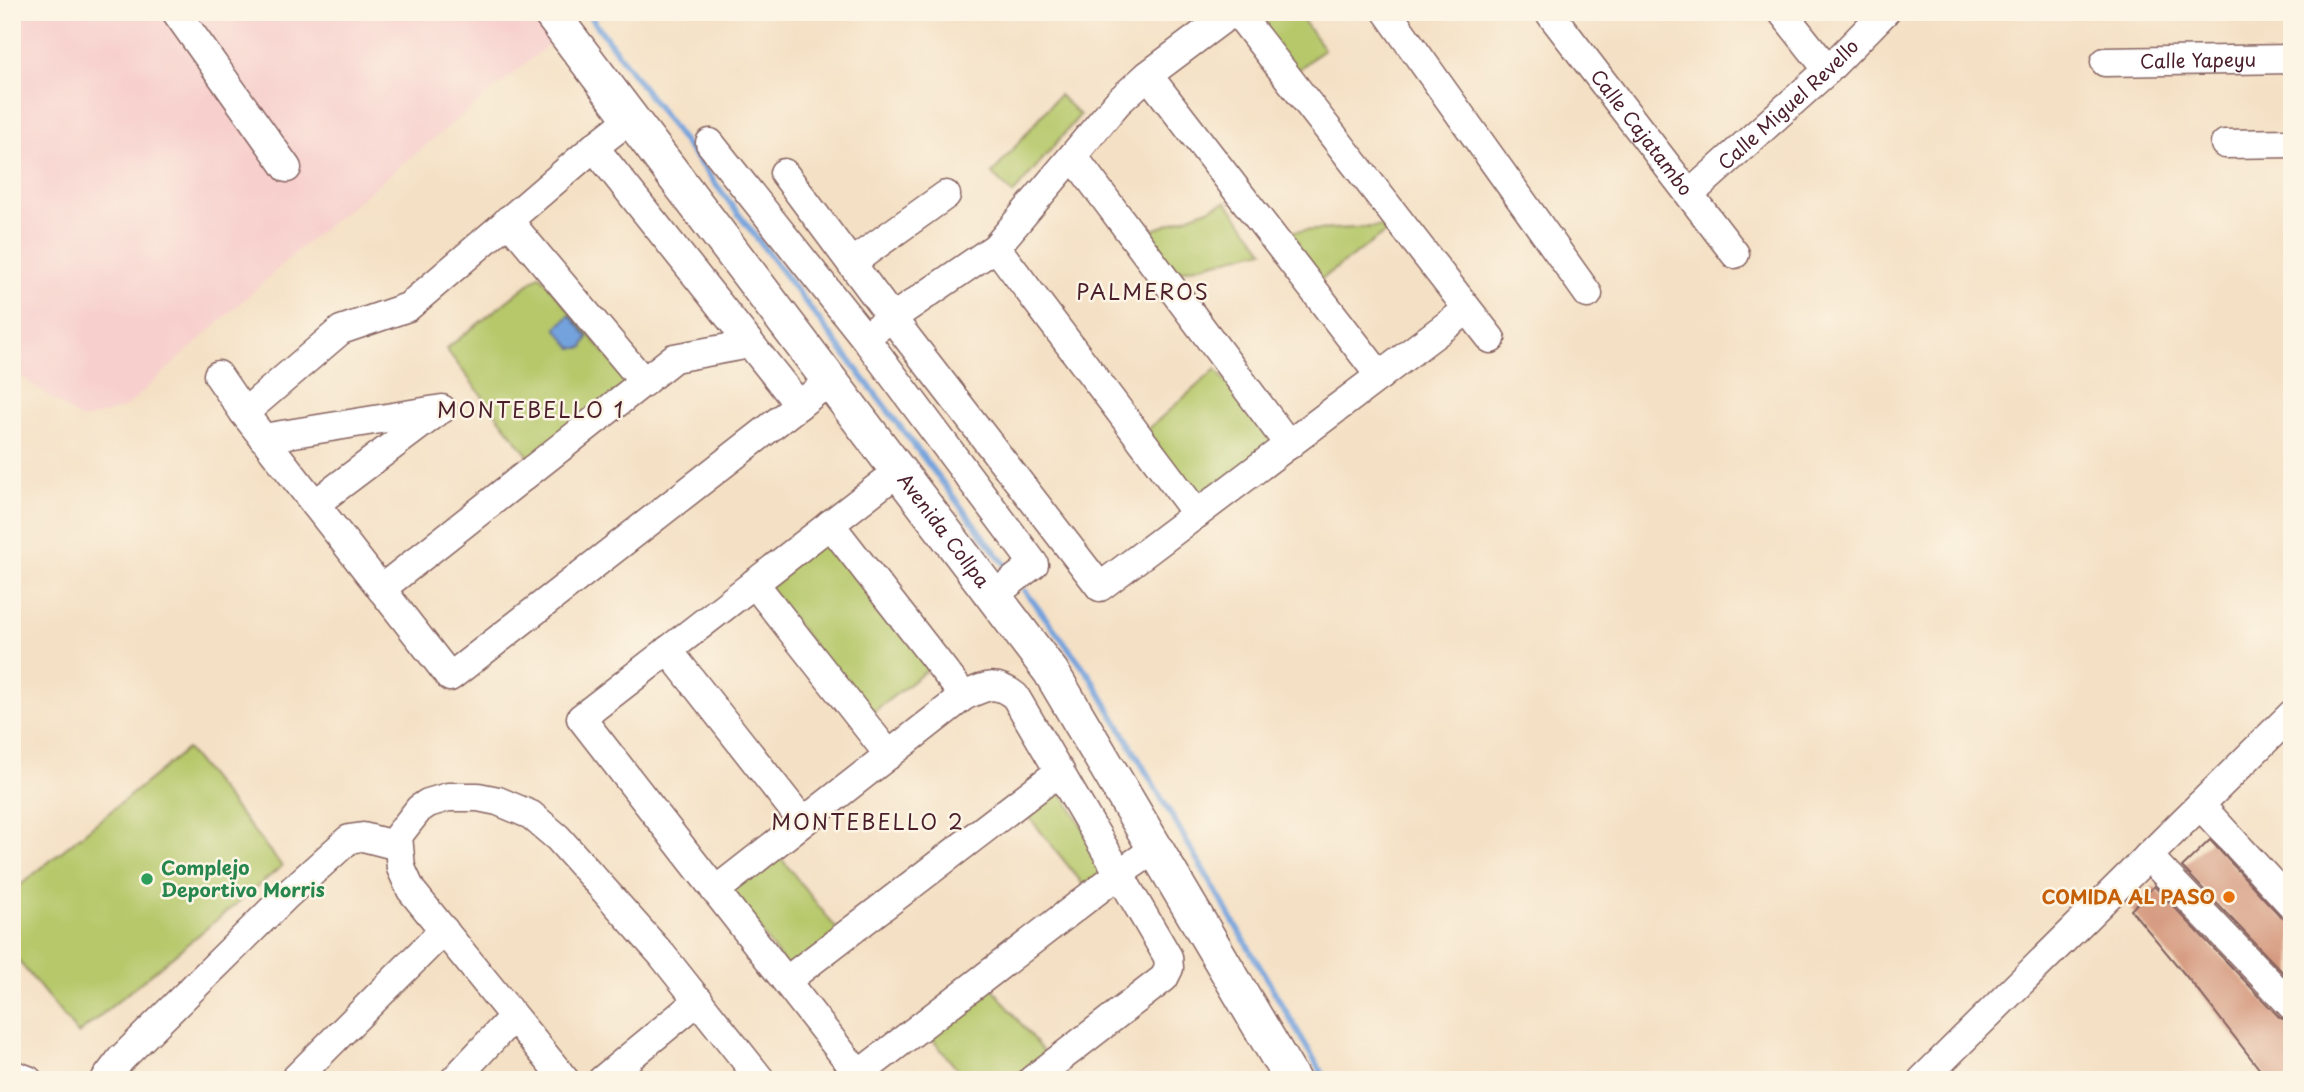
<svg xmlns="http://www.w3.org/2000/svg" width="2304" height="1092" viewBox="0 0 2304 1092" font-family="'Playpen Sans',sans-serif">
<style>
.built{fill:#f7d0cd}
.green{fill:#b6c86b;stroke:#80744b;stroke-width:2}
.water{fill:#73a2dc;stroke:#5e6084;stroke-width:2}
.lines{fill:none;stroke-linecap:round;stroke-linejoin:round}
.stream{stroke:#73a2dc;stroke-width:6}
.building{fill:#d59a7f}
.minor-casing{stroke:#866361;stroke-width:31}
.major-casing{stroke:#866361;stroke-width:38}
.minor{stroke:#fff;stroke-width:28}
.major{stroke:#fff;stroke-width:35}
.leisure-dot{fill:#2e9e5b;stroke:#fcf5e5;stroke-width:2.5}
.food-dot{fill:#e8710a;stroke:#fcf5e5;stroke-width:2.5}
.labels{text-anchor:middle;stroke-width:5;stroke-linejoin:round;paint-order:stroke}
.street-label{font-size:19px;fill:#4a1f2b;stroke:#fcf5e5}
.leisure-label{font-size:19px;font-weight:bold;fill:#27864d;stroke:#fcf5e5;text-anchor:start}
.food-label{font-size:19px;font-weight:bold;fill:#c56008;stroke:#fcf5e5;text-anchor:end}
.neighbourhood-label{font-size:21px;letter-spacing:2px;fill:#4a1f2b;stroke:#fcf5e5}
</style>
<rect width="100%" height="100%" fill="#fcf5e5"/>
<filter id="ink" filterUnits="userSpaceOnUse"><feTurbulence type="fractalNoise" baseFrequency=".0143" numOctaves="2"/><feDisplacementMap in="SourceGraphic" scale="14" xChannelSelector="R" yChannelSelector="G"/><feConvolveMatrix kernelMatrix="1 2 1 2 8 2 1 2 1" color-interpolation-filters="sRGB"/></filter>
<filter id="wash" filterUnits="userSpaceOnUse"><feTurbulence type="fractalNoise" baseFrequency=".00686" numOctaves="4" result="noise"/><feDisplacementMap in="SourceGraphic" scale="28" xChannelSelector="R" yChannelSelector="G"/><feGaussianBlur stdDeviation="1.57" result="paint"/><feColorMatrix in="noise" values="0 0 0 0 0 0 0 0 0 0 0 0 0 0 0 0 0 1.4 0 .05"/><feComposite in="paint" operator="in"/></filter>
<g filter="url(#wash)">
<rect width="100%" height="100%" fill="#f4e0c4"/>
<path class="built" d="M12,12H538L557,38L304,245L126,407L82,420L12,370Z"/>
<path class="green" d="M1278,12H1297L1324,49L1288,78L1252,32Z
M1059,95L1080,115L1013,194L992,174Z
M1226,202L1264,250L1172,273L1143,234Z
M1394,226L1316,283L1277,232Z
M540,275L629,382L530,458L446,349Z
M1216,369L1275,446L1198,503L1146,431Z
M828,536L931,667L868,716L766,584Z
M187,749L282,866L78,1034L12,953V892Z
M1058,786L1108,870L1086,888L1025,812Z
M777,853L839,932L789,970L729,889Z
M991,986L1049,1059L1021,1080H966L928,1034Z"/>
<path class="water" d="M570,315L588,337L583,348H572L556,328Z"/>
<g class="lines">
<path class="stream" d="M587,12L683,141L1006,566
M1025,591L1090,676L1326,1080"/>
</g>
<g id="blocks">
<path class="building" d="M2210,840L2280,916L2292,921V982L2182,867Z
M2154,886L2280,1018L2292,1022V1080H2268L2201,994L2131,910Z"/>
</g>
</g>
<g filter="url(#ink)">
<use href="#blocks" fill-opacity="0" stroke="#866361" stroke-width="2"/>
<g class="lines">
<defs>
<g id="minor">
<path d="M176,12L287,168"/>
<path d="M1237,12L1491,339"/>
<path d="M1387,12L1588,294"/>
<path id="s1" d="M1549,12L1735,254"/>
<path d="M1782,12L1828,70"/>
<path id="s2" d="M2105,62L2292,59"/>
<path d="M1148,75L1380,376"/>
<path d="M710,143L865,338L1034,564L994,595"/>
<path d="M2225,144L2292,143"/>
<path d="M594,147L799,405"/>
<path d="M1073,156L1289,445"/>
<path d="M784,173L892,318L1100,587L1467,310"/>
<path id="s3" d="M1690,194L1828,70L1885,12"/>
<path d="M508,220L644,382"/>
<path d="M996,247L1197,514"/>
<path d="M851,263L946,195"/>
<path d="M876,329L996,247L1118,102L1148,75L1232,12"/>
<path d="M218,375L244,413L450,677L831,380"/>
<path d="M244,413L341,330L408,307L594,147L630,119"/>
<path d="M263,438L442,409"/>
<path d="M315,504L437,412"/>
<path d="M830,524L964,696"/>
<path d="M754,583L889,755"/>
<path d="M381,589L674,358L750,344"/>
<path d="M668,650L803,822"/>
<path d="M2200,805L2292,905"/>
<path d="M2148,856L2292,1006"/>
<path d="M715,891L964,696C986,686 995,680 1015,696L1168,957L1169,968L1164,978L1032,1080"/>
<path d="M786,981L1060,771"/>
<path d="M12,1074L28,1080"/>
<path d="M859,1074L1120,873L1156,848"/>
<path d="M105,1080L121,1059L287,895L349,839L363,837L398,846"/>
<path d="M294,1080L444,930"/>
<path d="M454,1080L513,1017"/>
<path d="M565,1080L411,890L401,868L398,836L419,809L428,803L448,797H478L498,801L531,815L558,838L662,955L761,1080"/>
<path d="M602,1080L699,1000"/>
<path d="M863,1080L581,718L900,470"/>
<path d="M1922,1080L2292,714"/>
</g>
<g id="major">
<path id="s4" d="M550,12L1051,672L1292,1080"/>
</g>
</defs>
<use href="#minor" class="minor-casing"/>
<use href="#major" class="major-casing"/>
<use href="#minor" class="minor"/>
<use href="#major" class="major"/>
</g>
</g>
<circle class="leisure-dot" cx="147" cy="879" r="7"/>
<circle class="food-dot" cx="2229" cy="897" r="7"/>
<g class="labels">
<g class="street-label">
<text dy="7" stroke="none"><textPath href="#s2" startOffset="93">Calle Yapeyu</textPath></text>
<text dy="7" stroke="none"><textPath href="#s3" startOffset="133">Calle Miguel Revello</textPath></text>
<text dy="7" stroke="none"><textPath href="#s1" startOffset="152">Calle Cajatambo</textPath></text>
<text dy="7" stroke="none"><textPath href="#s4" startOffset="651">Avenida Collpa</textPath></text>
</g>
<g class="leisure-label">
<text x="161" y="875">Complejo<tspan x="161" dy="22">Deportivo Morris</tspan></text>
</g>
<g class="food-label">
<text x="2215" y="904">COMIDA AL PASO</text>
</g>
<g class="neighbourhood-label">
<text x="1143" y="300">PALMEROS</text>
<text x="531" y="418">MONTEBELLO 1</text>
<text x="868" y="830">MONTEBELLO 2</text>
</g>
</g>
<rect width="2304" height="1092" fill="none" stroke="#fcf5e5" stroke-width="42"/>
</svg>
